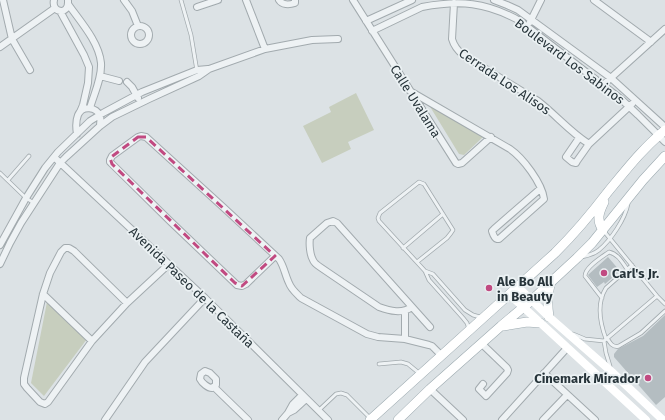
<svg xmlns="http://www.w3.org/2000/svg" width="665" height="420" viewBox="0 0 665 420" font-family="'Fira Sans',sans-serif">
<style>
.green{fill:#c7cebe}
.building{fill:#b4bdc1}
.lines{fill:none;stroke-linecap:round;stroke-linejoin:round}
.lane-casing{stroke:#a2aaae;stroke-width:4.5}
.street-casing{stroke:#a2aaae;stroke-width:8}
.primary-casing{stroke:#9daab0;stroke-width:10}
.lane{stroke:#eef2f4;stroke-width:3}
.street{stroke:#eef2f4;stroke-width:6}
.secondary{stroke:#fff;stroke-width:8}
.primary{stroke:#fff;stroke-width:9}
.marked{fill:none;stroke:#c14a81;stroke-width:3;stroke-dasharray:8 5;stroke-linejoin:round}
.poi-dot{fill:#c14a81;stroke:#ebf1f3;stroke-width:1.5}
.labels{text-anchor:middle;stroke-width:3.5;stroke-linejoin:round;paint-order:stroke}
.street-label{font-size:13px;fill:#27343a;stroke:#ebf1f3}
.poi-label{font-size:13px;font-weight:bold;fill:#27343a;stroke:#ebf1f3;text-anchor:start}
</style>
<rect width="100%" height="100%" fill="#dce2e5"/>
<path class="green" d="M356,93L374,130L348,142L351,149L322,163L303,126L331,112L329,107Z
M429,105L483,137L464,155L459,154Z
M47,302L87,339L44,396L31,383Z"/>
<path class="building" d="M608,257L620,271L605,284L604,282L597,287L588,275L589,274Z
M665,315V397L656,405L614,357V354L618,349L643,336Z"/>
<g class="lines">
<defs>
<path id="lane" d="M181,0L191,35L197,71
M0,173L26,198L34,203
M8,180L29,156
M603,230L657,296L665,304
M403,248L443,214
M581,257C587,256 594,254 599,250C611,240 625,219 628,204
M417,262L447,238L451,233L453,230L424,184L419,182L380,213L378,218L379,221L425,271L429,280L463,318L467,323L469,329
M425,271L433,274L465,310L473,315L480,317
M602,298L585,276C585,267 602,257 609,252C618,254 622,262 627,269
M573,334L585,339L604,341L657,296
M607,338C610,343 613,348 619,346L641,333L665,311
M606,339C600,323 596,304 606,288L632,265
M604,341L606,353L610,366
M379,364L401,362L408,364L419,373
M318,411L336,394L341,393L347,395L370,418"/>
<path id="street" d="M3,0L12,39L30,70
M54,0C51,13 69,16 68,1
M124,0L132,11L138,26
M246,0L265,49
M279,0C282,5 289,5 295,3V0
M353,0L456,163L458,164L462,163L491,137
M494,0L507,5L518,10L611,78L665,127
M594,0L651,42
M454,3L452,39C454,46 457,50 463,55L538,101C556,115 570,132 589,144
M68,4C80,21 99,42 101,63C102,78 94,94 90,108
M197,7L218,0
M60,11L84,55L89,67L88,83L83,105L80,112
M366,21L412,0
M530,22L541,0
M131 35a9 9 0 1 1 18 0a9 9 0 1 1-18 0Z
M372,31L422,7C460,0 486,2 520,21L621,99L638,115L665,142
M0,47L55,8
M100,76L119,81
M127,82L132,87L138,98
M603,85L665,29
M410,91L510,149C523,158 542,183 544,199L499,239H497C494,238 493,234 492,231L494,229L540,189
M77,134C76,128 76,120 78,115C82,105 97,107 100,116C101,119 100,123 100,126
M579,138L566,157L572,162L576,163L577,161L589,144L632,104
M54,157L205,298L328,420
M0,245L26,198L45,168L58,152L90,121L103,113L142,92L197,70L208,69
M275,256L246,284L242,286L237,285L171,222L112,164L110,162V160L112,156L138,137L141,136L146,137L223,207L279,259C284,266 285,275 289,283C291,289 296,293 301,298L367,334L378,337L405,339L429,345L432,346L442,356
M0,264L10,243L21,223L60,163L66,157L100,126L112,117L149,99L199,76L209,69L265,49L312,40L338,39
M43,294L92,341
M127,303L74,251L69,248H65L61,252L50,273L43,294L24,378V384L27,388L40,402L45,404L48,402L92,341L127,303L169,264
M412,307C402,314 390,311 379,307L320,267C317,265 314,263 313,260C310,255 309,244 310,238L327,223L333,221L337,223L430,327
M405,311V339
M482,344L507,368L508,370L507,373L486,396L479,389L483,384
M205,371L210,373L216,379V385L212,388C208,388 202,383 200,379L201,374Z
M544,373L595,420
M214,387L248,420
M430,389L463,420
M288,413L293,404L302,395
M105,420L145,362L205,298
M282,420L288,413L294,410L306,399
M502,420L567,348
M543,420L567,395"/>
<path id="primary" d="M603,230C596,220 599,212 604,202
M549,317C547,304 547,294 551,282
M503,326L527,322L540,323
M370,420L555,253C574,234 591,214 607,193C626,170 642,149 665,130
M398,420L430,389L501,326L532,300L551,282L577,258L592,243L643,180L665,156"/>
</defs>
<use href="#lane" class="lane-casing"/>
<use href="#street" class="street-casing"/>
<use href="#primary" class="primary-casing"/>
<use href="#lane" class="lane"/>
<use href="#street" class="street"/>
<path class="secondary" d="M518,287L549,317L612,372L663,420
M510,295L646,420"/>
<use href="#primary" class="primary"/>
</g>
<path class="marked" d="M138,137H146L275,256L242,286L235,283L112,164L110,158Z"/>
<g class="poi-dot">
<circle cx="604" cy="273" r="4"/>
<circle cx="489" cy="288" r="4"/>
<circle cx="648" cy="378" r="4"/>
</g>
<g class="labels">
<g class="street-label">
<text transform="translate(570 61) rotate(37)" y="5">Boulevard Los Sabinos</text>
<text transform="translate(505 81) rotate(34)" y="5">Cerrada Los Alisos</text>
<text transform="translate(416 101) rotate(58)" y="5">Calle Uvalama</text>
<text transform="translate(192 287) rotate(44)" y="5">Avenida Paseo de la Castaña</text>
</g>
<g class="poi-label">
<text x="612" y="278">Carl's Jr.</text>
<text x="497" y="286">Ale Bo All<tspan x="497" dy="15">in Beauty</tspan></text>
<text x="640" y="383" text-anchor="end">Cinemark Mirador</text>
</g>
</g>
</svg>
